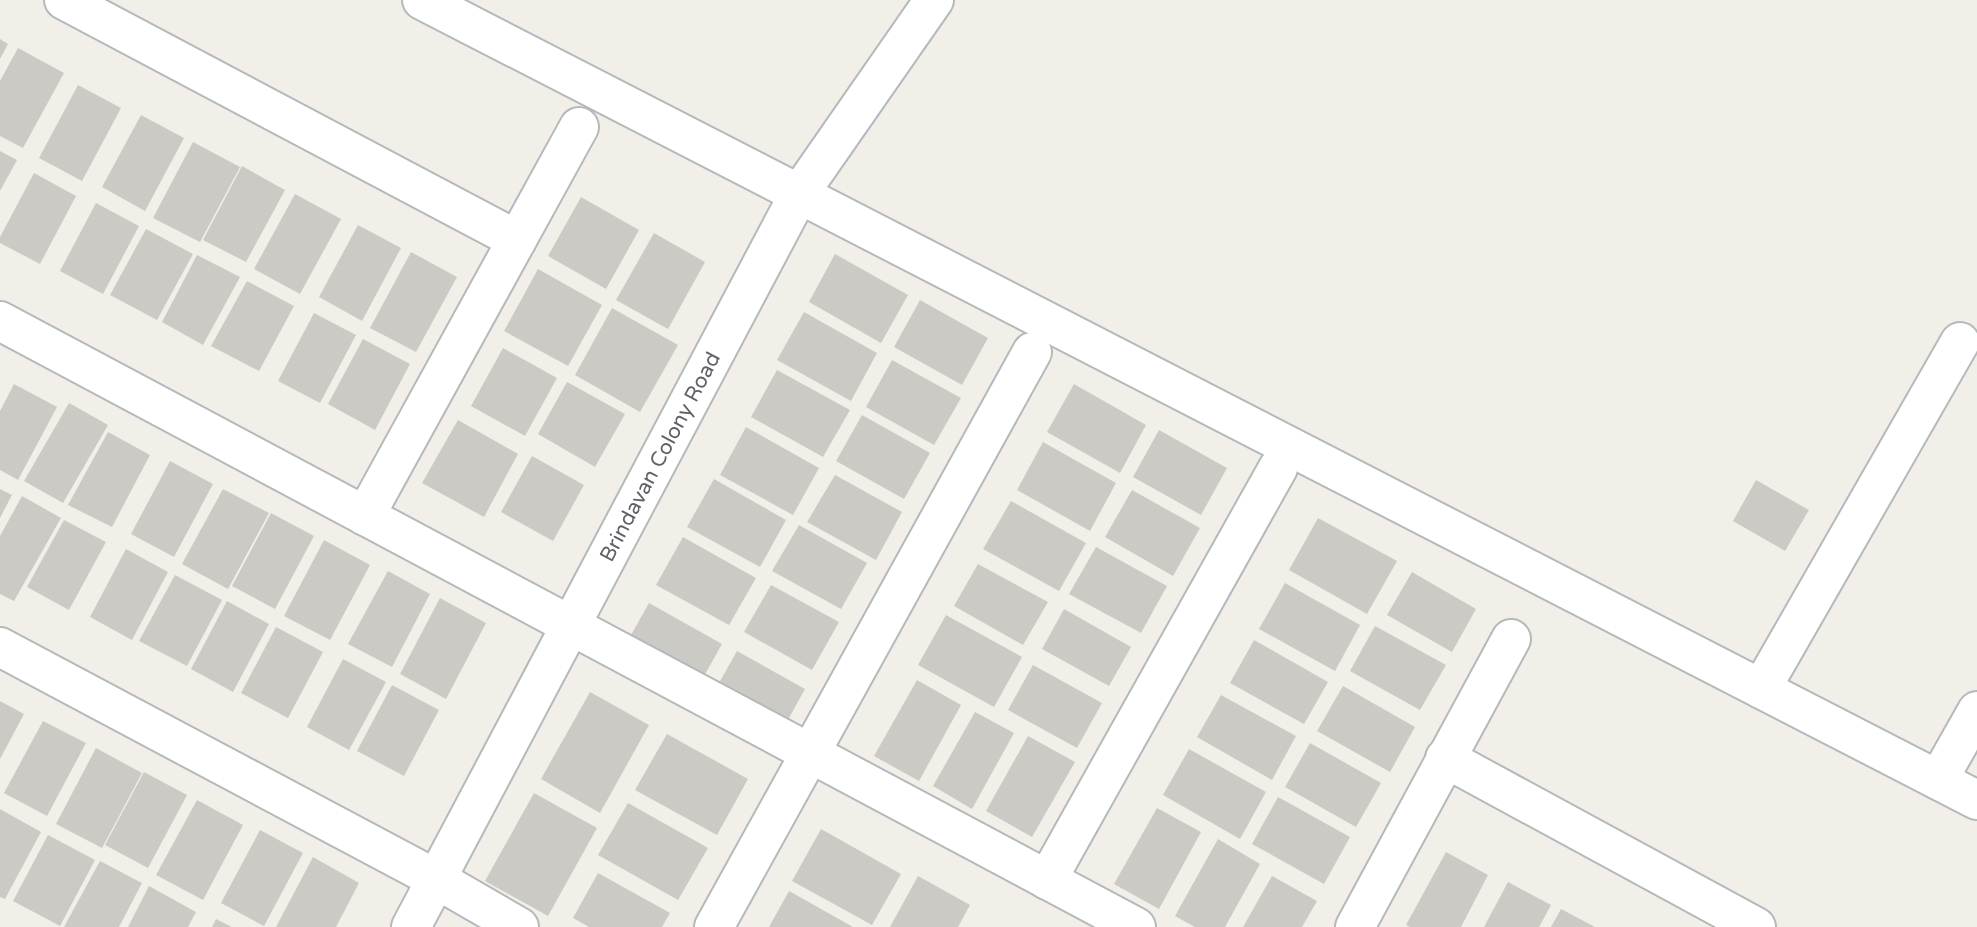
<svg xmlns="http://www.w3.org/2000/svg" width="1977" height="927" viewBox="0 0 1977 927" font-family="'Varela Round',sans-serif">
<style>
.building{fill:#cccac5}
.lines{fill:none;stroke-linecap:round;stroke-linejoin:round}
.minor-casing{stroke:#b5b8bc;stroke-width:42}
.minor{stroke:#fff;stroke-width:38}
.labels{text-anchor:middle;stroke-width:5;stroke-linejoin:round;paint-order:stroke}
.street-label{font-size:21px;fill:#5f6368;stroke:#fff}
</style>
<rect width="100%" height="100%" fill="#f1efe8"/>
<path class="building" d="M0,39L8,44L0,59Z
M18,48L64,73L23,148L0,136V81Z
M78,85L121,108L82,181L39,158Z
M141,115L184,138L145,211L102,187Z
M193,142L240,167L200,242L153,218Z
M0,151L17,160L0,191Z
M242,166L285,190L246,262L203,240Z
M34,173L76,196L40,264L0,243V237Z
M295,194L341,219L300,294L254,269Z
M581,197L639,230L606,289L548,256Z
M96,203L139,226L103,294L60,271Z
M358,225L401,248L362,321L319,297Z
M146,229L193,254L157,320L110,295Z
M654,233L705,262L668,329L616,300Z
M411,252L457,277L416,352L370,328Z
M835,254L908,295L881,343L809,302Z
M197,255L240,277L203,345L162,322Z
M538,269L602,305L568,366L504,331Z
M247,281L294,306L259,371L211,346Z
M920,300L988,338L962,385L894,347Z
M612,308L678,345L640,412L575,375Z
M804,312L877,353L851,401L777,360Z
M314,313L356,335L320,403L278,381Z
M363,339L410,364L375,430L328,404Z
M503,348L557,378L525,436L471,406Z
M892,360L961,398L934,445L866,407Z
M777,370L850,410L823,457L751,417Z
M567,382L625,414L595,467L538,434Z
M14,384L57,407L18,480L0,470V411Z
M1074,384L1146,425L1120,473L1047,432Z
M69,403L108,425L63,503L24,481Z
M862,415L930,453L904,499L836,461Z
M458,420L518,454L484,517L422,483Z
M746,427L819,468L793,515L720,475Z
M1159,430L1227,468L1201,515L1133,477Z
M108,432L150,455L112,527L68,505Z
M1043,442L1116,483L1090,531L1017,490Z
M532,456L584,485L553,541L501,512Z
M170,461L213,484L174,557L131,534Z
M835,475L902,512L876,560L807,522Z
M714,479L786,520L760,567L687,527Z
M1756,480L1809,510L1785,551L1733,521Z
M0,489L12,495L0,518Z
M223,489L269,513L228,589L182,564Z
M1132,490L1200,528L1173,576L1105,537Z
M22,496L61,518L14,601L0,594V536Z
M1011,501L1086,543L1059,591L983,549Z
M271,513L314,536L275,609L232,586Z
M1318,518L1397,561L1367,614L1289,570Z
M64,520L106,542L69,610L27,587Z
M799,525L867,563L841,609L772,571Z
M683,537L756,578L729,625L656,585Z
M324,540L370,565L330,640L284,616Z
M1096,547L1167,586L1141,633L1069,594Z
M126,549L168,572L132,640L90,617Z
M978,564L1048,602L1023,645L954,606Z
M388,571L430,594L392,667L348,644Z
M1412,572L1476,609L1452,652L1387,615Z
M175,575L222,600L187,666L139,641Z
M1285,583L1360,625L1335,671L1259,629Z
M771,585L839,622L812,670L744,632Z
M440,598L486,623L446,699L400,674Z
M227,601L269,624L233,692L191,669Z
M649,603L722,644L695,692L622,651Z
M1064,609L1131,647L1109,686L1042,649Z
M946,615L1022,657L994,707L918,665Z
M1375,626L1446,665L1420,710L1350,671Z
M276,627L323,652L288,718L241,693Z
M1254,640L1328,682L1304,724L1230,683Z
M737,651L805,689L779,736L710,699Z
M343,659L386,682L349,750L307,727Z
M1033,665L1102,703L1077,748L1008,710Z
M917,680L961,705L919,781L874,756Z
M392,685L439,710L404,776L357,751Z
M1343,686L1415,727L1390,772L1317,731Z
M590,692L649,725L600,813L541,779Z
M1221,695L1296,736L1272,780L1197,737Z
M0,701L24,714L0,759Z
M975,712L1014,733L972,809L933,786Z
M43,721L86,743L47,816L4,793Z
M667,734L748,779L717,835L635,790Z
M1028,736L1075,762L1032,837L986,811Z
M1310,743L1381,783L1356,827L1285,787Z
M96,748L142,773L102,848L56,824Z
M1189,749L1266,792L1240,839L1163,795Z
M144,772L187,795L148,868L105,845Z
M534,793L597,828L548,916L485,881Z
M1278,797L1350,837L1324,884L1252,844Z
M197,800L243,825L203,900L156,875Z
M628,803L708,848L678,900L598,855Z
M1157,808L1201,832L1159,909L1114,884Z
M0,809L41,832L5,899L0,897Z
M821,829L901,874L872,925L792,881Z
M260,830L303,853L264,926L221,903Z
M48,835L95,860L60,926L13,901Z
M1218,839L1260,864L1225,927H1195L1175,916Z
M1446,852L1488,875L1461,927H1410L1406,925Z
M313,857L359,883L336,927H276Z
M100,861L142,883L119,927H64Z
M598,873L670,913L662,927H589L573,918Z
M918,876L970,905L958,927H890Z
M1272,876L1317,901L1302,927H1243Z
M1508,882L1551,905L1539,927H1484Z
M149,886L196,912L188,927H128Z
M789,891L853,927H769Z
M1561,909L1595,927H1551Z
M216,919L232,927H212Z"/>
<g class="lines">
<defs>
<g id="minor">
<path d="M64,0L517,240"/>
<path d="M422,0L1977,800"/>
<path d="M0,321L1136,927"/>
<path d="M365,516L579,127"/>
<path d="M0,647L436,879L519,927"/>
<path d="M1761,689L1960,342"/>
<path d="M1445,758L1756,927"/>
<path d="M1938,780L1977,711"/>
<path d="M1047,880L1278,468"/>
<path id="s1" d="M411,927L799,194L934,0"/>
<path d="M714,927L1032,352"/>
<path d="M1355,927L1511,639"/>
</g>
</defs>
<use href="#minor" class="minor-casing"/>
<use href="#minor" class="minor"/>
</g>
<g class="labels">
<g class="street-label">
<text dy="7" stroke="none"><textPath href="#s1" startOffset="532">Brindavan Colony Road</textPath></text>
</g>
</g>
</svg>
